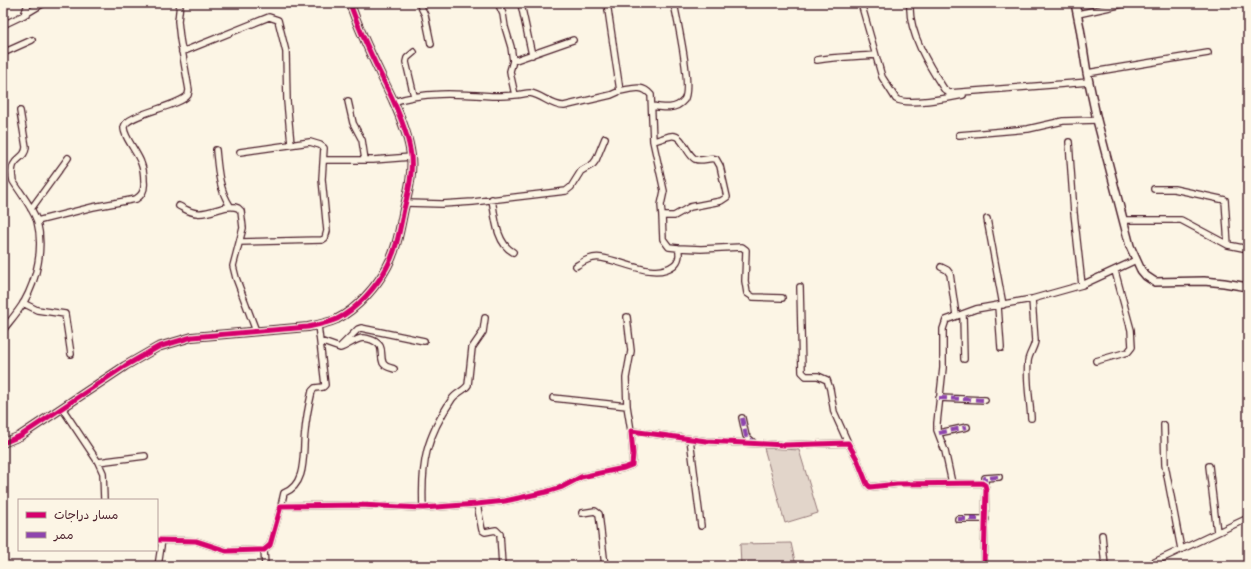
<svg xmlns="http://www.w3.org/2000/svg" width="1251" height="569" viewBox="0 0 1251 569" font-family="'Shantell Sans','Playpen Sans Arabic',sans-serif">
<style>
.green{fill:#e2d5ca;stroke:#967a7a}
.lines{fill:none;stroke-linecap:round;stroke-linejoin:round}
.minor-casing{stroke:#4a1f2b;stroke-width:8}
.tertiary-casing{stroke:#4a1f2b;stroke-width:10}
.minor{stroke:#fcf5e5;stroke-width:5.5}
.tertiary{stroke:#fcf5e5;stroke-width:7}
.quiet{stroke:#8e44ad;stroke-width:4;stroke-dasharray:8 4;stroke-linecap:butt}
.cycleway-casing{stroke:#fcf5e5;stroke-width:8}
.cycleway{stroke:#d6006c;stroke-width:5}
</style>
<rect width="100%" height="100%" fill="#fcf5e5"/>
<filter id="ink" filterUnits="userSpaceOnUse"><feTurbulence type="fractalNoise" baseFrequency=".025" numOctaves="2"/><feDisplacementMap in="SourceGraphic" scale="8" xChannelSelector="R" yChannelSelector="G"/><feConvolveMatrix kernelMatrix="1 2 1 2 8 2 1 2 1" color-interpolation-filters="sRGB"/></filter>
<g filter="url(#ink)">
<path class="green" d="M764,448L799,450L818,513L785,523Z
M791,543L796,566H741L740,544Z"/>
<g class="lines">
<defs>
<path id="minor" d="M419,3L425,15L431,44
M498,3L503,14L505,27L511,47L513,61L510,71L511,77L515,95
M861,3L882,77L896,99C907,106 949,98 963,95
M910,3C908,32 929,66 944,89L949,93L1089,82
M521,4L532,55
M1078,14L1128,3
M24,15L44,3
M3,25L24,15L28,4
M182,52L269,17L278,20L286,52L287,101L291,144
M414,52L407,58L406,62L414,96
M3,53L32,40
M817,60C836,56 856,57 875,55
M513,61L573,40
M1087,73L1208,53
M620,91C632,89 642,84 651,95L653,141L664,191L661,205L662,216L663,239L669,247L678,248L701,249L742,247L746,250L745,281L747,293L753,297L782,298
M348,101L353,123L362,140L365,160
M393,102C425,91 461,94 494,96C501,96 508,96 515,95C520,95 525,93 530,93C543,95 551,106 564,106L611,95L620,91L607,3
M652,106C664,108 676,110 684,100C693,88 677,20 674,3
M959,135L1028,129L1063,121L1097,120
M653,141C659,140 665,137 671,136C683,134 686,154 695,159C702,162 709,157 716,159L720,166L727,197L721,201L690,207L674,216H662
M1069,142L1074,213L1082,285
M216,150C218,170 219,189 230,206
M324,160H373L411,157
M1154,189H1174L1225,200L1228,245
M492,199C495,216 496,243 513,252
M406,203L442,204L473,202L566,191L571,187L581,171L593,164L596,160L605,138
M179,206C185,209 191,213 197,213C211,215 225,203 238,208L241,211L243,228L233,266L236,278L256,331
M31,209L68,158
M987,219L1003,305
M1123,220H1181L1228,245L1248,249
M37,221L93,207L136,199C143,195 145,189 144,181C144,175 143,168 141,163C138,153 123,136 124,127C126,114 179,107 188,95L189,90L180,39L178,21L180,3
M240,242L322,240L325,238L327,231L322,179L324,148L320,145L310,142L240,152
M576,266C584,261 592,256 602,258C623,261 655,280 674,265C679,261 680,254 678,248
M941,267L947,270L950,274L956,315
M800,287L802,372L806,376H818L827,380L830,389L834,412L848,443
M23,303L37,310L65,314L71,354
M998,306L1001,348
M963,314L964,359
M627,317L631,351L626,378L627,406L631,431
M3,330C10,321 18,312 24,302C37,279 44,248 37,221C32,207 21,194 13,181C8,155 25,162 26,147L20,111
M320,341L340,348C348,346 354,339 363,338C366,338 369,339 372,340C386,346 379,353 383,363C385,367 391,368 394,369
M341,346L358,329L361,328L424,341
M1096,361L1128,352L1132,347L1131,330L1115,271
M553,398L627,406
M939,398L985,400
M62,408L98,462L103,473L104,500
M742,418L746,436L754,443
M1031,418C1030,400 1026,380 1028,362C1028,355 1034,349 1035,341L1032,299
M1164,425L1165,465L1181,549
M939,433L967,427
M690,439L701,526
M98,462L145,456
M1209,466L1217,532
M952,483L945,451L937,430V423L943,368V329L946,320L976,309L1032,299L1082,285L1136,260
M985,485V478L999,477
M477,504L482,530L485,532L496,530L500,534L502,566
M281,506L284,493C308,484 302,452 305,432C306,418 309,404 312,391L315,388L323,387L325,385L318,325
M423,508C421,462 426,438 452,399C456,393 464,391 468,385L472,348L483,332L485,318
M582,513L595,511L599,514L605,566
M958,519H986
M1102,535L1105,566
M157,540L196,541L227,551L259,550H264L270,545L281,506L360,505L423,508L477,504L505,501L546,492L562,487L581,477L624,468L632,465L633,454L631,431L706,441L784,445L848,443L857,459L867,484L870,487L897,484L982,483L985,485L986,489L984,566
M264,550L265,566
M158,566L162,540
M1146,566L1248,518"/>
<path id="tertiary" d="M1075,3L1080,28L1087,73L1097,120L1130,246L1141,270L1146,276L1155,282L1204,281L1224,283L1248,287
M3,443L20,436L125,366L158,347L192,337L308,327C318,325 328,323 337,319C357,309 377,286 387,267C397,249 400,228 404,209C409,190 414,168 410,149C407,132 400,116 393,100C378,68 361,37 350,3"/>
</defs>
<use href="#minor" class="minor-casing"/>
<use href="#tertiary" class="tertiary-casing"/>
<use href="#minor" class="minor"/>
<use href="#tertiary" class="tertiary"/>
<path class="quiet" d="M939,398L985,400
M742,418L746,436L755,443
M939,433L967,427
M985,485V478L999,477
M958,519H986"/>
<defs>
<path id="cycleway" d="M3,443L20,436L125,366L158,347L192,337L308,327C318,325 328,323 337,319C357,309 377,286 387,267C397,249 400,228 404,209C409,190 414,168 410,149C407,132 400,116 393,100C378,68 361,37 350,3
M157,540L196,541L227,551L259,550H264L270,545L281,506L360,505L423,508L477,504L505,501L546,492L562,487L581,477L624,468L632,465L633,454L631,431L706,441L784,445L848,443L857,459L867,484L870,487L897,484L982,483L985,485L986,489L984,566"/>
</defs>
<use href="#cycleway" class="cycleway-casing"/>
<use href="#cycleway" class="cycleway"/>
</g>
</g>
<rect width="1251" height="569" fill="none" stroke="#fcf5e5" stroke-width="16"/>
<rect x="8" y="8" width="1235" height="553" fill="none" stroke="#4a1f2b" stroke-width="1.5" filter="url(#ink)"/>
<rect x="18" y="499" width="140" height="52" fill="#fcf5e5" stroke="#b59f9b"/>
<rect x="26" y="512" width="20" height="6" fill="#d6006c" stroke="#b59f9b"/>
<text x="54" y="519" font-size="12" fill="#4a1f2b">مسار دراجات</text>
<rect x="26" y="532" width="20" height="6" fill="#8e44ad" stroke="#b59f9b"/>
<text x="54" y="539" font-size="12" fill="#4a1f2b">ممر</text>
</svg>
